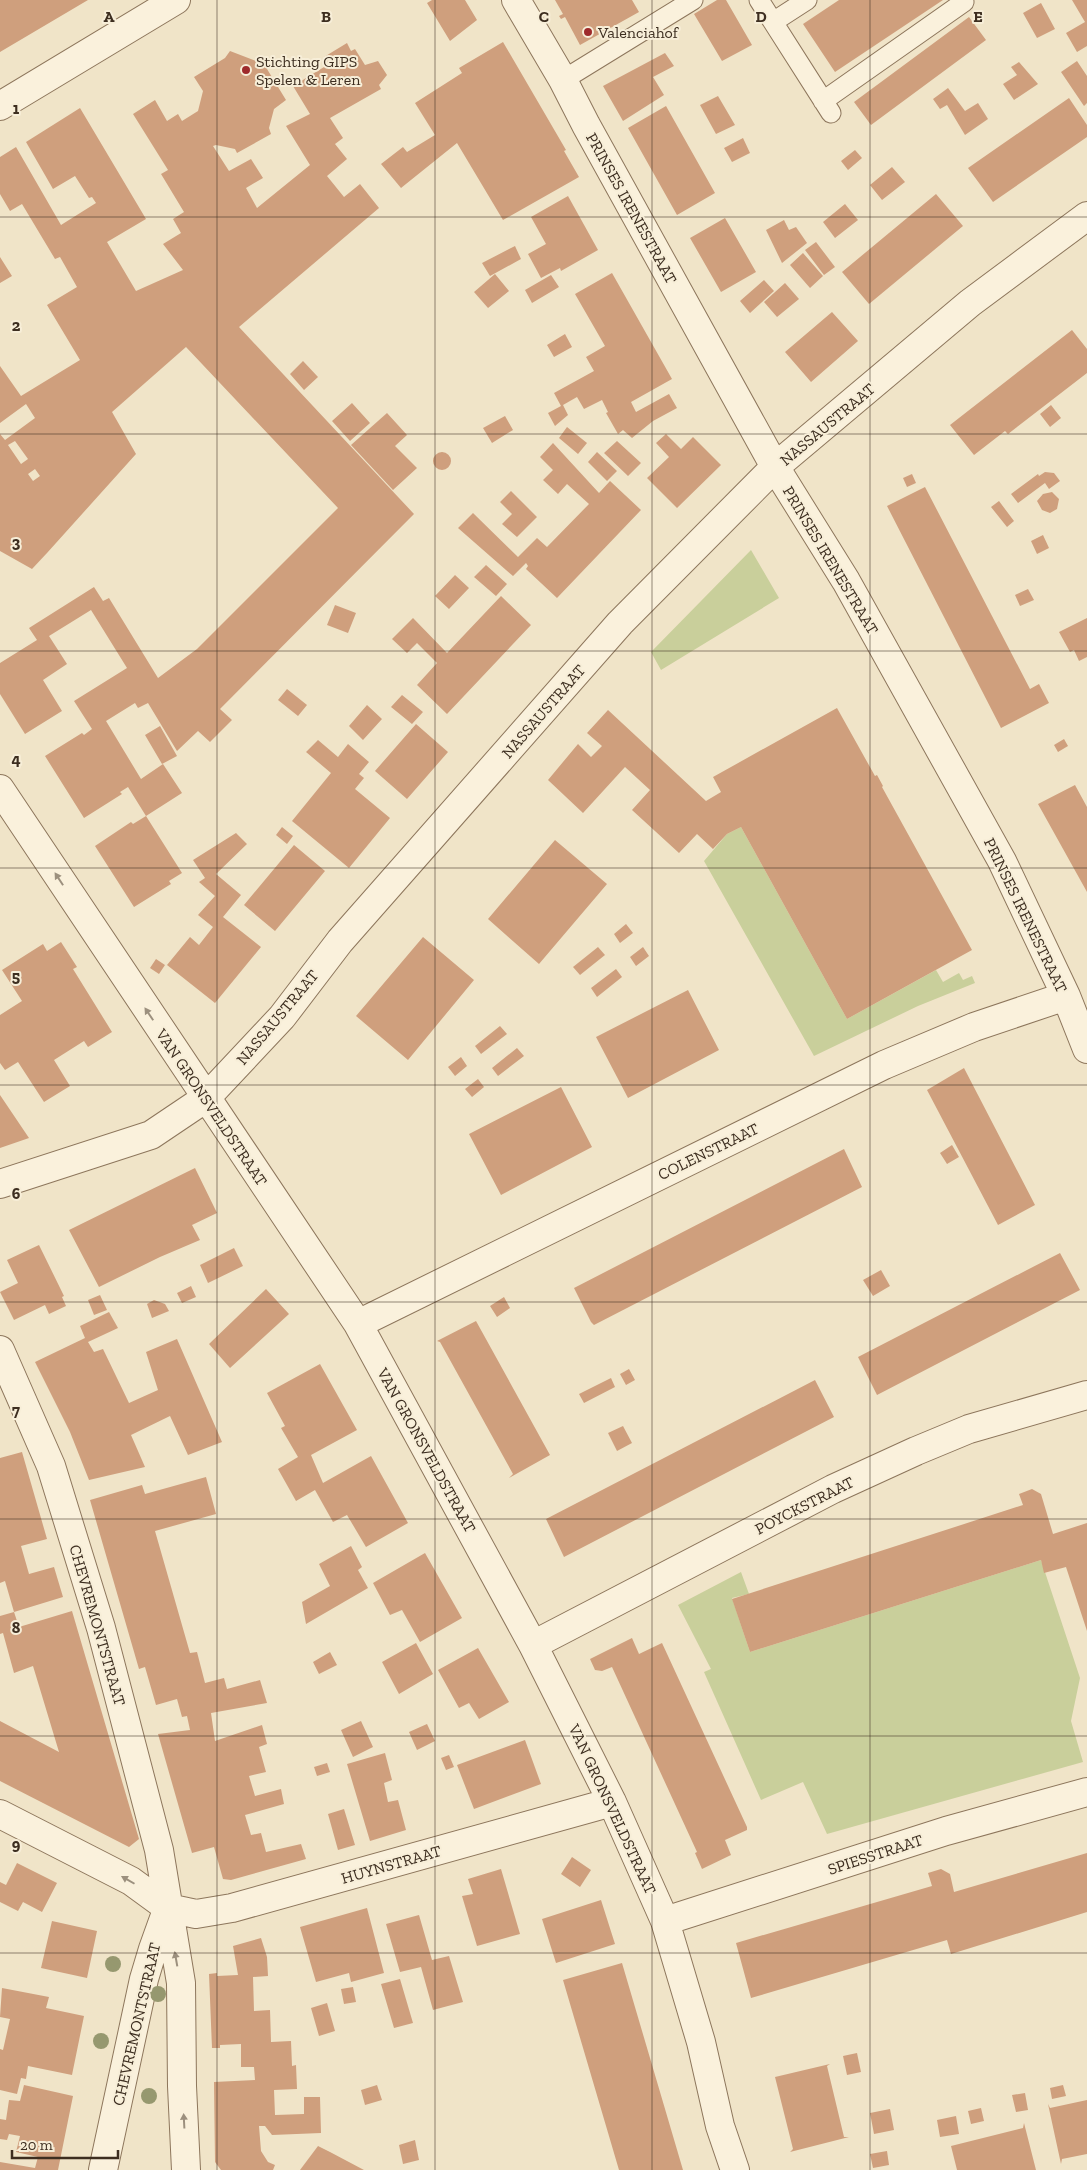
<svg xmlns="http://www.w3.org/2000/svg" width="1087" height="2170" viewBox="0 0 1087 2170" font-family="'Zilla Slab',serif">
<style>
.green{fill:#c9cf9b}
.building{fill:#cf9f7d;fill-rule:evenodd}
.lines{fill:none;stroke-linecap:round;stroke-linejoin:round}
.service-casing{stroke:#8d765c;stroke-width:21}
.minor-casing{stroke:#8d765c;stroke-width:30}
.service{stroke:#faf1dc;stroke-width:19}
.minor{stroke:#faf1dc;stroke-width:28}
.tree{fill:#96986f}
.oneway{fill:#9c907e}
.grid{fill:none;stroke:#3d2e20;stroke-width:1;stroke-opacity:0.55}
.poi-dot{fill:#9e2a2b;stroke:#f7eed8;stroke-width:2}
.labels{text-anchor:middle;stroke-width:4;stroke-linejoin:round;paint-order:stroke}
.poi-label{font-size:16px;fill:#3d2e20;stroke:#f7eed8;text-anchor:start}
.street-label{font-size:16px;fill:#3d2e20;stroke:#f7eed8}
.grid-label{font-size:16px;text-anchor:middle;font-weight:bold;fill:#3d2e20;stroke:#f7eed8;stroke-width:4;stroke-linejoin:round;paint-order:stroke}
</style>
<rect width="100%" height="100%" fill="#f0e4c8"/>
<path class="green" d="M751,550L779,598L661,670L651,652Z
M741,827L847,1019L936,970L943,982L959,973L963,980L972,976L975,983L918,1006L814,1056L704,861L727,834Z
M1041,1560L1080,1678L1071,1721L1083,1762L827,1834L803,1782L761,1800L704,1672L711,1669L678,1605L741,1572L749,1594L732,1598L750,1652Z"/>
<path class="building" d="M0,0H88L0,52Z
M432,0H465L477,20L450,41L427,3Z
M555,0H632L639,12L580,45L565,17L561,19L559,16L563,14Z
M717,0H726L752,45L722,61L694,14Z
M839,0H943L835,72L803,24Z
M1072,0H1087V46L1077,52L1066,33L1085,22Z
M1041,3L1055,29L1037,38L1023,13Z
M969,17L986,40L871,125L854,102Z
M503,42L566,150L564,151L579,177L503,220L457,143L401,188L381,164L403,147L407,152L435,135L415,103L462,73L459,68Z
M347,43L351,51L355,49L365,65L378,61L387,75L379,85L381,89L330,118L343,138L335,144L347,159L327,176L344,197L360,184L379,208L239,327L414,514L220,709L232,720L210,742L198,731L177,751L148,703L138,708L135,703L106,721L141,779L163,764L182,793L146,816L128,787L120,792L122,794L84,818L45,756L82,733L84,735L92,729L74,701L127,668L91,610L49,636L67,664L43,680L62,711L25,734L0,694V663L37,640L29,628L94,587L103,601L109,598L158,678L197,649L338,508L186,347L112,412L136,454L47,553L32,569L0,551V434L5,440L35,418L26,404L0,423V366L21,396L80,360L47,305L77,287L60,257L55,259L22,204L10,211L0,194V157L16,147L61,225L96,203L92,197L89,198L75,176L53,189L26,142L80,108L146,219L107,242L136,291L183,270L163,244L181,233L173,219L184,212L161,174L168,170L133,114L155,100L167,121L178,114L182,121L198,111L203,91L194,77L225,58L230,51L256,61L261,58L265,60L269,66L267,69L286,100L274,109L269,128L271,134L237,153L235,149L216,145L213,146L229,171L251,159L263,178L246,188L257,208L310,165L286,126L310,114L293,86L329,64L324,57ZM15,441L28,459L21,464L8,445ZM35,469L40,476L33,481L28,474Z
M665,53L674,66L653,77L664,95L623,121L603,86Z
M1077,61L1087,76V103L1084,106L1061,72Z
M1019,62L1038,84L1014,100L1003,84L1017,75L1011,67Z
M948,88L965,111L978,103L988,119L965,135L947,105L940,109L933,99Z
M718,96L735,125L716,134L700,105Z
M1069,98L1087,125V137L993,202L968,168Z
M666,106L715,193L677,215L628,128Z
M743,138L750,153L732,162L724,148Z
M855,150L862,158L848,170L841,161Z
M892,167L905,182L882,200L870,185Z
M936,194L963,226L869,304L842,272Z
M568,196L598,250L561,271L560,268L541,278L528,254L546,244L531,217Z
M845,204L858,220L835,238L823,222Z
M725,218L756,272L721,292L690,238Z
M784,220L789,230L796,227L807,243L782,263L766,230Z
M816,242L835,267L824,275L805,250Z
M515,246L521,259L490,276L482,263Z
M803,253L823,276L810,288L790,265Z
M0,257L12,276L0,283Z
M612,273L672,379L631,402L636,412L669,394L677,408L653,421L632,438L623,430L618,434L606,413L608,412L602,400L584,409L577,397L563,405L568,415L555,426L548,413L561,406L554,393L594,371L586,357L605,346L575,294Z
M495,274L509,291L488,308L474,292Z
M551,275L559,287L532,303L525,290Z
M764,280L774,291L750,313L740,301Z
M785,283L799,299L777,317L764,302Z
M832,312L858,341L811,382L785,352Z
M1072,330L1087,349V373L1008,434L1005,431L974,455L950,425Z
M565,334L572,347L554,357L547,345Z
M303,361L318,377L304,390L290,374Z
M352,403L370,423L350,441L332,421Z
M1051,405L1061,418L1050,427L1040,414Z
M387,413L407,435L395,446L417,468L393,490L351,445Z
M505,416L513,430L492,443L483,428Z
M567,427L587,443L578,454L559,438Z
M666,434L681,449L693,437L721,465L677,508L647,478L669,457L656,443Z
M617,441L641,463L628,476L604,453Z
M553,443L599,493L610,481L641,510L557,598L526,569L528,566L526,563L513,576L458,528L473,513L518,557L537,538L547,547L589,504L567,484L558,494L543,480L553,470L540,457Z
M597,452L617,471L607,481L588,462Z
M433 461a9 9 0 1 1 18 0a9 9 0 1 1-18 0Z
M1045,472L1054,473L1060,481L1049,489L1045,483L1018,503L1011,494L1038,474L1039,476Z
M912,474L916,483L907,487L903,478Z
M925,487L1030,689L1039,684L1049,703L1001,728L887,506Z
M511,491L537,517L517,537L502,524L512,514L500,502Z
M1052,492L1059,499L1057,509L1050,513L1042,510L1037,501L1043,494Z
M999,501L1014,521L1007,527L991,507Z
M1043,535L1049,548L1037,554L1031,541Z
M486,565L507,584L496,596L474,577Z
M455,575L469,588L449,609L435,596Z
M1028,589L1034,600L1020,606L1015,595Z
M501,596L531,625L447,714L417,685L437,663L417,643L407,653L392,639L413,618L447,653Z
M335,605L356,613L348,633L327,625Z
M1087,618V657L1079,661L1074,650L1070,652L1059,632Z
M287,689L307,705L298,716L278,700Z
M402,695L423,712L412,724L391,707Z
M367,705L382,719L363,740L349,726Z
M837,708L875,776L877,775L883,786L882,787L972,950L847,1019L741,827L727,834L713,849L697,834L679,853L632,810L650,790L625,767L583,813L548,780L578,744L591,757L602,746L587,733L608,710L706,801L721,792L713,777Z
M416,724L448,752L407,799L375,771Z
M160,726L177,756L162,764L145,735Z
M1064,739L1068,746L1058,752L1054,745Z
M318,740L338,757L348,744L369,762L359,774L364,778L355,789L390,818L349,868L292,821L331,773L306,752Z
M1075,785L1087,807V892L1038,804Z
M146,816L182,873L169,881L171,884L134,907L95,846L131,822L133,824Z
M282,827L293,836L287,844L276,835Z
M236,833L247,844L216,874L241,895L223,917L261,947L215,1003L167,965L190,937L199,945L213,927L198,915L215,896L199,882L205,878L193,860Z
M555,840L607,884L539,964L488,919Z
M294,845L325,871L275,931L244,905Z
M626,924L633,933L620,943L614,934Z
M423,937L474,980L408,1060L356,1016Z
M61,942L77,967L73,969L112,1032L88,1047L84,1041L54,1060L70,1086L44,1102L18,1062L5,1070L0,1063V1015L22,1001L2,970L43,944L47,951Z
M598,947L605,955L580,975L573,967Z
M643,947L649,956L636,966L630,957Z
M156,959L165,965L159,974L150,968Z
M616,969L622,977L597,997L591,988Z
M688,990L719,1050L628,1098L596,1037Z
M500,1026L507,1034L481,1054L475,1046Z
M517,1048L524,1056L498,1076L492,1068Z
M461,1057L467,1066L455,1076L448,1067Z
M964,1068L1035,1205L998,1225L927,1090Z
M478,1079L484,1087L472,1097L465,1089Z
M561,1087L592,1147L501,1195L469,1134Z
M0,1095L29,1138L0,1148Z
M952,1145L959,1157L947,1164L940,1153Z
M844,1149L862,1187L594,1325L591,1322L574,1288Z
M195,1168L217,1213L192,1225L200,1240L160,1257L99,1287L69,1230Z
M39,1245L64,1296L62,1297L66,1306L49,1314L45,1305L14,1320L0,1292L18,1283L7,1260Z
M234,1248L243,1266L208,1283L200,1265Z
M1060,1253L1080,1290L877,1395L858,1357Z
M881,1270L890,1286L873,1296L863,1280Z
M191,1286L196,1297L182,1303L177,1293Z
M266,1289L289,1314L230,1368L209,1344Z
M100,1295L107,1310L94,1315L88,1300Z
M504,1297L510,1308L497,1317L490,1306Z
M154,1300L165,1304L169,1311L152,1318L147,1304Z
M109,1312L118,1328L88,1342L94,1352L103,1349L129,1403L158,1390L146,1352L177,1339L222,1442L188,1455L170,1416L131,1435L145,1467L89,1480L70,1432L35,1362L85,1338L80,1326Z
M476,1321L550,1455L509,1478L513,1474L440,1342L437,1341Z
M320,1364L357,1430L311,1455L323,1483L371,1456L408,1523L366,1547L347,1515L333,1522L315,1490L296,1501L278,1469L298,1457L281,1428L285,1426L267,1393Z
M629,1369L635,1380L626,1385L620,1374Z
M611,1378L615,1387L584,1403L579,1394Z
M815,1380L834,1417L564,1557L546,1519Z
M623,1426L632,1443L617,1451L608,1433Z
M22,1452L47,1539L21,1546L29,1574L54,1567L63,1597L14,1612L19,1627L72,1611L139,1839L129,1847L0,1781V1721L59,1752L33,1666L14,1673L3,1633L0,1634V1616L14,1612L5,1581L0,1583V1458Z
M206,1477L216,1514L155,1531L190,1653L197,1652L205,1683L224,1678L227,1689L260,1680L267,1703L211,1713L215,1741L262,1725L267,1744L259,1747L266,1772L249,1776L255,1796L281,1789L284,1804L245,1815L251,1835L261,1833L266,1852L301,1844L306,1859L231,1880L223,1879L214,1847L192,1853L158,1734L190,1730L187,1716L182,1717L177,1699L156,1705L145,1667L139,1669L90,1500L142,1485L145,1494Z
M1032,1489L1041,1494L1053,1534L1087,1523V1631L1066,1567L1044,1573L1041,1560L750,1652L732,1599L1023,1505L1019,1494Z
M351,1546L362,1567L358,1570L368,1588L306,1624L302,1602L330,1586L319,1564Z
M425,1553L462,1618L420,1642L402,1610L390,1615L373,1583Z
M632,1638L639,1654L662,1643L747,1827V1830L725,1840L731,1855L702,1869L695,1853L697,1852L612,1667L602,1671L595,1670L590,1659Z
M416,1643L433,1674L399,1694L382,1662Z
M478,1648L509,1702L479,1719L469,1703L459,1708L438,1670Z
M330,1652L337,1665L319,1674L313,1662Z
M361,1721L373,1747L353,1757L341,1730Z
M427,1724L435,1741L417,1750L409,1732Z
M525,1740L541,1784L474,1809L457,1765Z
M385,1753L392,1780L384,1783L388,1802L398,1800L406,1830L370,1841L347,1764Z
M449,1755L454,1767L446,1770L441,1758Z
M327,1763L330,1772L317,1776L314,1767Z
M344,1809L355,1845L338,1850L328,1814Z
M1087,1853V1912L951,1954L947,1940L751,1998L736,1943L932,1886L928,1873L941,1869L950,1874L954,1892Z
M572,1857L591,1870L580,1887L561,1874Z
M17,1863L57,1883L42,1912L23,1902L18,1911L0,1902V1882L6,1885Z
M501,1869L520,1934L477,1946L462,1896L473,1894L468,1879Z
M601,1900L615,1944L556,1963L542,1919Z
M367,1908L384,1973L351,1982L349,1973L316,1982L300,1927Z
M419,1915L432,1960L449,1956L463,2002L433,2010L421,1967L400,1972L386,1924Z
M52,1921L97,1931L87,1978L41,1968Z
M261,1938L267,1957L268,1976L253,1977L254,2011L270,2010L271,2042L291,2041L292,2066L296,2065L297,2089L274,2090L275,2115L304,2114V2097H320L321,2133L272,2135L265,2126H259L261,2151L268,2162L275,2165L273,2170H221L215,2162L214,2082L255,2080L254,2067H241V2044L220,2045V2048H212L209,1974L217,1973V1976L238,1975L233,1946Z
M622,1963L683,2170H619L563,1980Z
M400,1979L413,2023L394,2028L381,1984Z
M353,1987L356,2002L344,2004L341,1989Z
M2,1988L49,1997L46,2008L84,2016L72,2075L28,2066L26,2079L21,2078L17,2094L0,2090V2049L3,2050L10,2019L0,2017Z
M327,2003L335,2031L319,2036L311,2008Z
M857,2053L861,2072L847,2075L843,2056Z
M830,2064L827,2066L844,2137H849L790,2152L793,2149L775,2077Z
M24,2085L73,2096L58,2170H0V2162L35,2168L38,2157L16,2152L20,2136L9,2134L7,2140L0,2139V2119L6,2120L9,2100L20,2101Z
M377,2085L382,2100L365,2105L361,2090Z
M1063,2085L1066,2096L1052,2099L1050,2088Z
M1025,2093L1028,2110L1016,2112L1012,2095Z
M1087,2100V2154L1062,2159L1061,2164L1048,2104L1050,2108Z
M981,2108L984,2121L971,2124L968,2111Z
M890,2109L894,2130L874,2134L870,2113Z
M956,2116L959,2134L940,2137L937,2120Z
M1024,2123L1036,2170H957L951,2146L1023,2128Z
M415,2140L419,2160L403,2164L399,2145Z
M318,2146L330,2152L364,2170H300Z
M887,2151L889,2165L873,2168L870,2154Z"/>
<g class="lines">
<defs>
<path id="service" d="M759,0L831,113
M773,22L807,0
M563,80L693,0
M823,101L964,2"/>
<path id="minor" d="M516,0L563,80L586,125L775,467L846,581L1002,861L1066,996L1087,1049
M0,106L176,0
M0,789L358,1324L533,1645L612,1802L665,1921L701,2042L720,2126L735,2170
M0,1184L151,1135L206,1098L282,1017L340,941L620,623L775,467L970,303L1087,216
M358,1324L884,1065L974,1027L1066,996
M0,1350L51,1466L101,1628L159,1850L181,1983L182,2086L186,2170
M533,1645L833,1489L916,1451L969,1429L1087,1395
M0,1814L131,1881L168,1908L196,1914L232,1908L612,1802
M665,1921L946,1831L1087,1792
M103,2170L144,1979L153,1949L167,1910"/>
</defs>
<use href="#service" class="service-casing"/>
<use href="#minor" class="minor-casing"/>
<use href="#service" class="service"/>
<use href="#minor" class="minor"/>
</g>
<g class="tree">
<circle cx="113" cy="1964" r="8"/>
<circle cx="158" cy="1994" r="8"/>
<circle cx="101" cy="2041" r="8"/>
<circle cx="149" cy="2096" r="8"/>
</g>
<defs><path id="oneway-solid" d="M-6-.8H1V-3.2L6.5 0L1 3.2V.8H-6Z" transform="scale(1.25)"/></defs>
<g class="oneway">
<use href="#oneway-solid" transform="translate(59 879) rotate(-123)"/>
<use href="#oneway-solid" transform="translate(149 1014) rotate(-124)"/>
<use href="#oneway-solid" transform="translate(128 1880) rotate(-150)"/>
<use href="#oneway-solid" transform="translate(176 1959) rotate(-100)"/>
<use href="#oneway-solid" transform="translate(184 2121) rotate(-93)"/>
</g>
<path class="grid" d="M217,0V2170M435,0V2170M652,0V2170M870,0V2170M0,217H1087M0,434H1087M0,651H1087M0,868H1087M0,1085H1087M0,1302H1087M0,1519H1087M0,1736H1087M0,1953H1087"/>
<g class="poi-dot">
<circle cx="588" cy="32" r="5"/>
<circle cx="246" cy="70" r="5"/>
</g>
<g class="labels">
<g class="poi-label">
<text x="598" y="38">Valenciahof</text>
<text x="256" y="67">Stichting GIPS<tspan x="256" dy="18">Spelen &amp; Leren</tspan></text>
</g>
<g class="street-label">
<text transform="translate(632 208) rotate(61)" y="6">PRINSES IRENESTRAAT</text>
<text transform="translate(827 424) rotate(-40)" y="6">NASSAUSTRAAT</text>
<text transform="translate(831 560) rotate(59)" y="6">PRINSES IRENESTRAAT</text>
<text transform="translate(543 711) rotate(-49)" y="6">NASSAUSTRAAT</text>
<text transform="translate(1026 915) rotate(64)" y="6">PRINSES IRENESTRAAT</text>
<text transform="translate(277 1017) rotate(-50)" y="6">NASSAUSTRAAT</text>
<text transform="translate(212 1107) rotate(56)" y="6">VAN GRONSVELDSTRAAT</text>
<text transform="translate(708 1151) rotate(-26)" y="6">COLENSTRAAT</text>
<text transform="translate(427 1450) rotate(61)" y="6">VAN GRONSVELDSTRAAT</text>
<text transform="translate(804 1505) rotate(-27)" y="6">POYCKSTRAAT</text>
<text transform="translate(98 1625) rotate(74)" y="6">CHEVREMONTSTRAAT</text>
<text transform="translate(613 1809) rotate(65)" y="6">VAN GRONSVELDSTRAAT</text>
<text transform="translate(875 1854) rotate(-18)" y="6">SPIESSTRAAT</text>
<text transform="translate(391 1864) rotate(-16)" y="6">HUYNSTRAAT</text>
<text transform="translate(136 2024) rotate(-77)" y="6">CHEVREMONTSTRAAT</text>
</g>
</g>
<g class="grid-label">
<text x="109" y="22">A</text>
<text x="326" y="22">B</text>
<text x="544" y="22">C</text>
<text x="761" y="22">D</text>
<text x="978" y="22">E</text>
<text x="16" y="114">1</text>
<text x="16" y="331">2</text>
<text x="16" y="548">3</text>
<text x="16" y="765">4</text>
<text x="16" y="982">5</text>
<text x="16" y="1199">6</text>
<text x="16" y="1416">7</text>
<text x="16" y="1633">8</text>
<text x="16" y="1850">9</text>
</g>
<path d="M12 2150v8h106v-8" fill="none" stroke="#3d2e20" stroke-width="2.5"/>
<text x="20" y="2150" font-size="15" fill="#3d2e20" stroke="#f7eed8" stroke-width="4" paint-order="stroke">20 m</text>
</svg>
